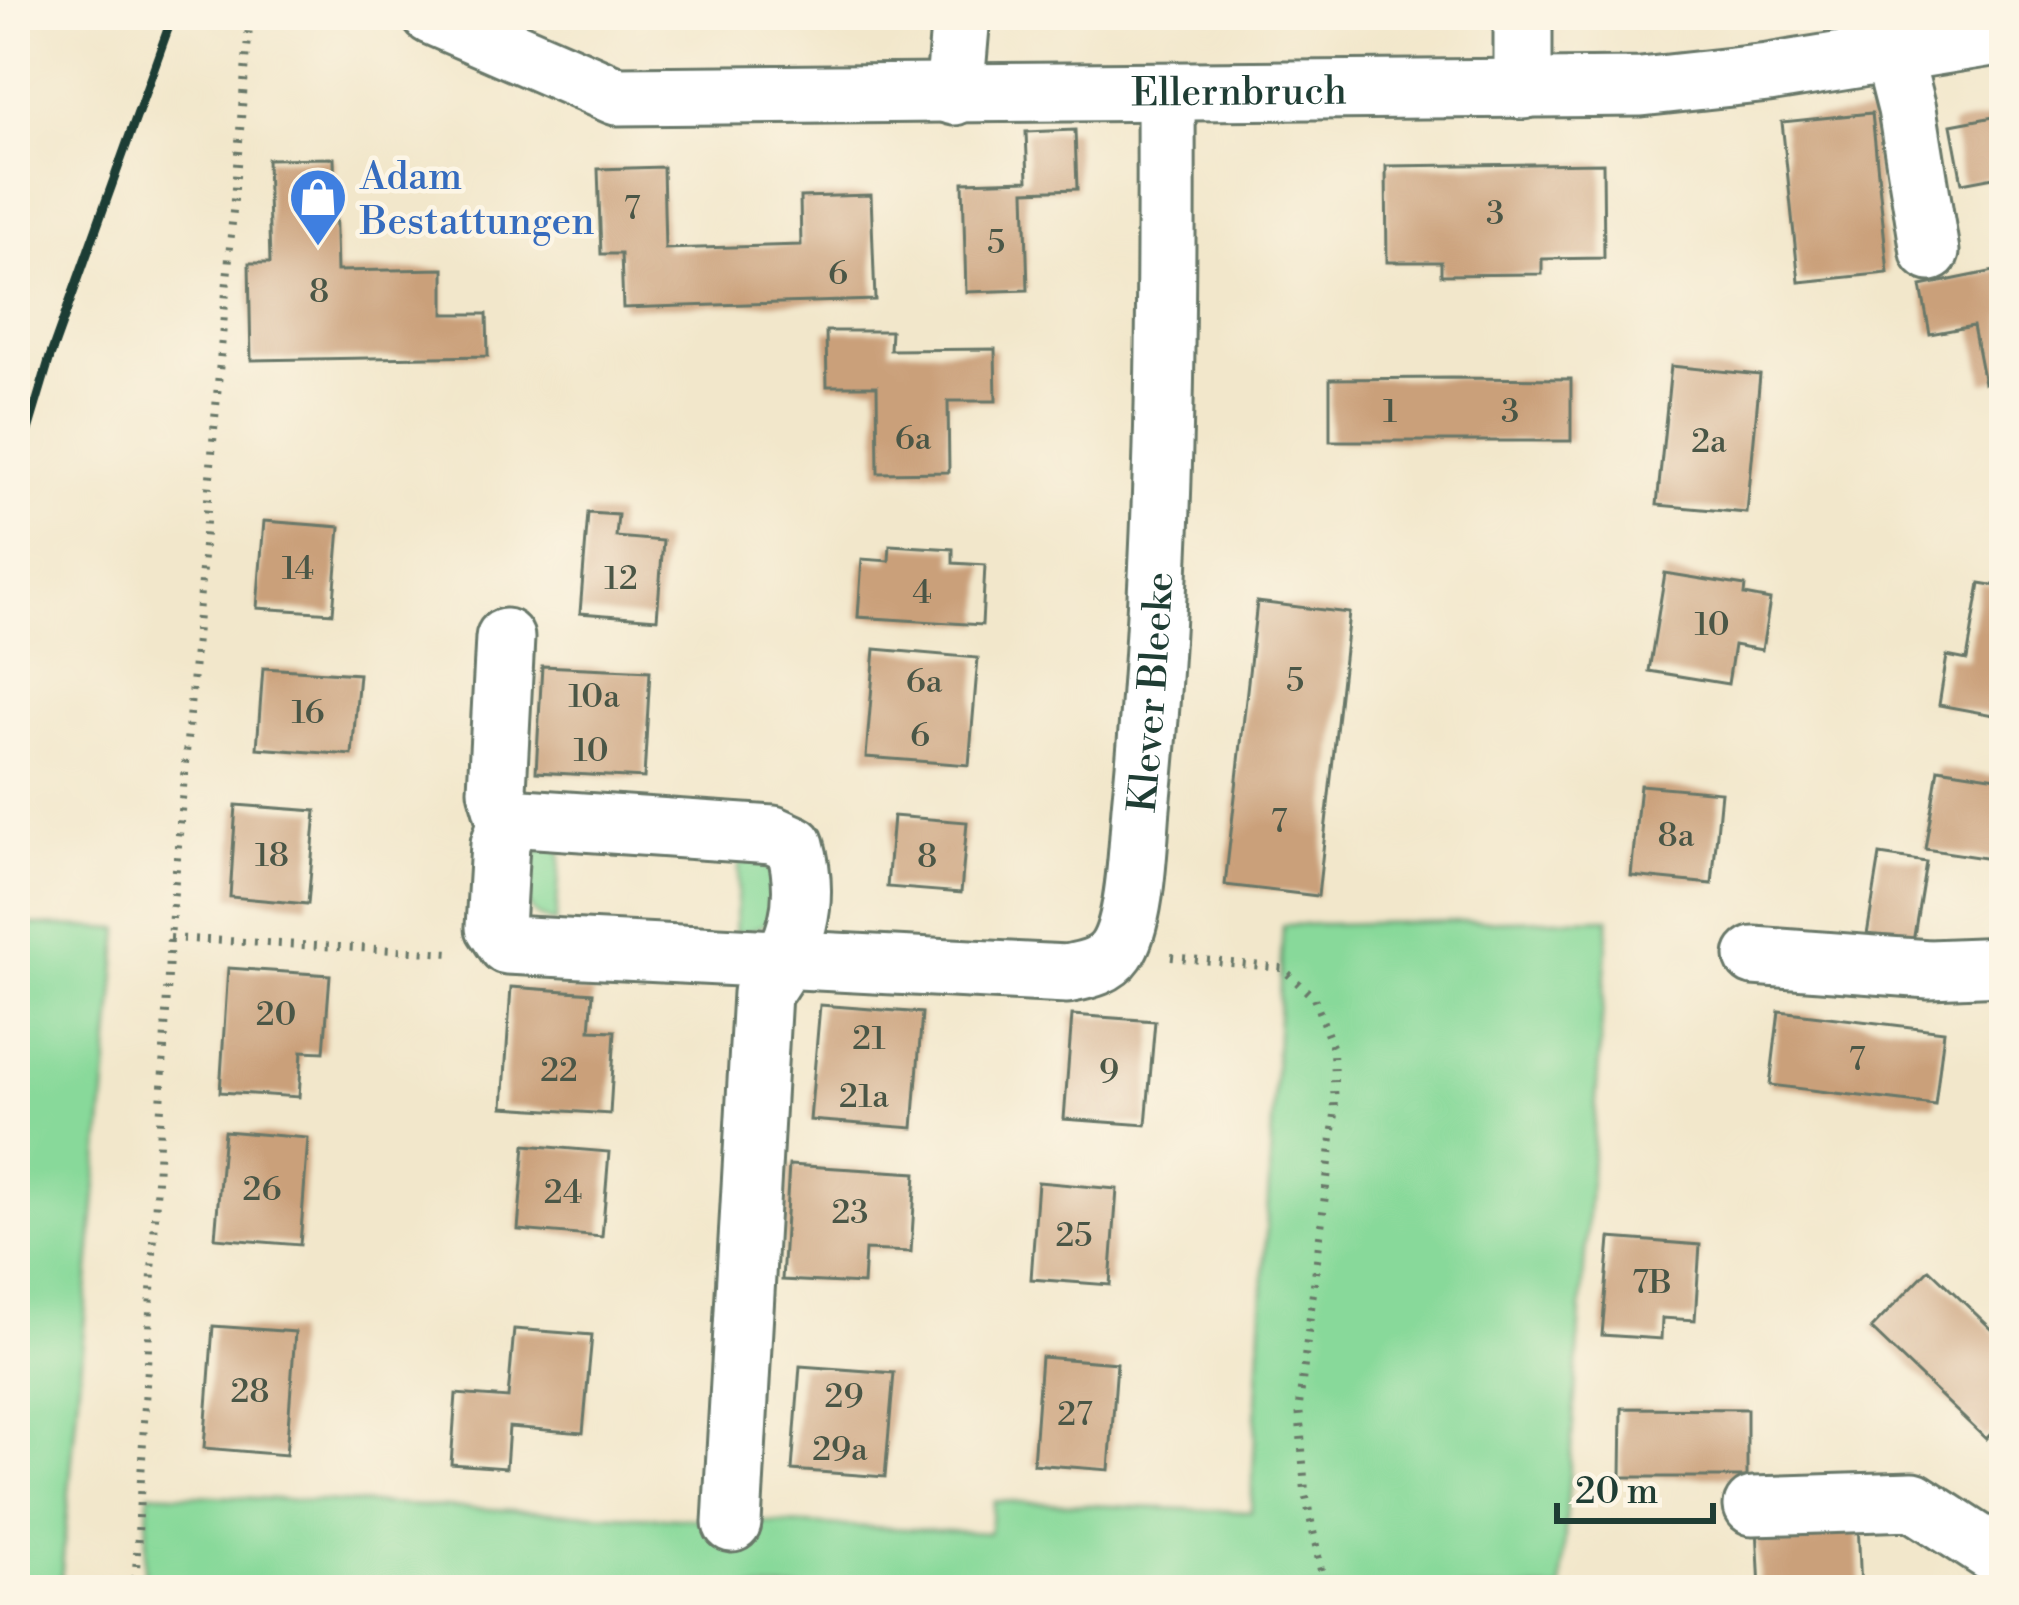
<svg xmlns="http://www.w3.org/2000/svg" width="2019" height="1605" viewBox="0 0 2019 1605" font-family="'Libre Bodoni',serif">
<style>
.green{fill:#88d99a;stroke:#548b67;stroke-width:3}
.building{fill:#caa07a}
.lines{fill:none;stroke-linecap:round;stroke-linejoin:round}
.minor-casing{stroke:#697869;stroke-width:63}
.path{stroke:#697869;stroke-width:8;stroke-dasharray:3 9;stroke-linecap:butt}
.minor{stroke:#fff;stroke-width:57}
.rail{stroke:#1f3d34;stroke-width:9}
.labels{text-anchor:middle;stroke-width:9;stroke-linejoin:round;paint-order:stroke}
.number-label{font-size:33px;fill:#4a5646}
.street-label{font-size:39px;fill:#1f3d34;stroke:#fcf5e5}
.shop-label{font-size:39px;fill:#366cbe;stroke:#fcf5e5;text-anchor:start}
</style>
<rect width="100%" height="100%" fill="#fcf5e5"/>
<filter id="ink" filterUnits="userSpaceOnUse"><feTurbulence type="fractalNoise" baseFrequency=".00833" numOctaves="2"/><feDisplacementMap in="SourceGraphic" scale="24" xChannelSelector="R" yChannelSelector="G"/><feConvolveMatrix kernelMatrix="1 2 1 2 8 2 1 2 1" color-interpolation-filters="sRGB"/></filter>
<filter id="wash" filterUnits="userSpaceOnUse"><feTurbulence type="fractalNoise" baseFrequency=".004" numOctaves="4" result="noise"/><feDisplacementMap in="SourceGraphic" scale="48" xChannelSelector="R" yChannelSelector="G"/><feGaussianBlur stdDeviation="2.7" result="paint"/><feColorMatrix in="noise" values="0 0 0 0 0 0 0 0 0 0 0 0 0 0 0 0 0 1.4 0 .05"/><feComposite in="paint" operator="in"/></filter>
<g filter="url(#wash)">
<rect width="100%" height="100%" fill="#f2e7cb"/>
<path class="green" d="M561,844L556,923C522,915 524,895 524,866L541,848Z
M740,854L764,863L777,878C772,914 776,929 735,933Z
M1609,918L1561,1590H143L149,1493L989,1533L994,1501L1251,1512L1283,925Z
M15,924L120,929L60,1590H15Z"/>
<g id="blocks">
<path class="building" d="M1798,15H1839V18L1799,24Z
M1872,113L1888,273L1799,282L1782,122Z
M2004,115V175L1962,183L1951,125Z
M1075,130L1077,189L1025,191L1028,290L966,292L963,182L1028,180L1026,132Z
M334,158L337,271L444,269V314H487L488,356L251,360L249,263H270L267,159Z
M1603,163L1604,258L1542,259V274L1441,275V262H1387L1386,166Z
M663,167L665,249L801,245L800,197L871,195L875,300L623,308L621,254H601L598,169Z
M2004,269V379L1984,383L1973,326L1930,334L1921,286Z
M826,331H891L890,350L995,349L996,401H948L949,472L878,473L877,386H827Z
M1671,366L1760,375L1747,513L1657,505Z
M1450,378L1571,379V441H1330V379Z
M588,513L618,515L616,537L663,541L657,619L580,613Z
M264,521L340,527L333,613L257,608Z
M890,545L953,549V563L985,565L982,625L858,617L862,559L889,561Z
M1665,573L1745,586L1744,595L1770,600L1762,650L1734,645L1728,684L1649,671Z
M1980,583L2004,587V717L1939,705L1947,656L1967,660Z
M1257,602L1349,613L1318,896L1225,885Z
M875,649L978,658L969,765L866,757Z
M542,666L650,671L644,778L536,772Z
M263,668L359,674L352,755L257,748Z
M1938,768L2004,778V861L1925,849Z
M1640,785L1721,792L1712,884L1631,876Z
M236,805L316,811L308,904L230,897Z
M893,816L967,822L961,893L887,887Z
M1880,855L1926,862L1913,942L1867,935Z
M228,968L330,975L324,1052L302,1051L299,1097L220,1092Z
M511,987L593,993L590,1030L615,1031L610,1114L503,1107Z
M820,1005L922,1013L913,1128L810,1120Z
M1779,1011L1944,1031L1935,1105L1770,1085Z
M1072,1015L1155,1021L1146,1125L1064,1119Z
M224,1131L308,1138L300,1245L215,1238Z
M525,1145L609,1152L602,1237L518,1230Z
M789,1165L916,1173L911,1252L865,1250L863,1284L782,1280Z
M1038,1182L1117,1189L1110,1285L1031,1279Z
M1610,1238L1700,1245L1695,1320L1662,1318L1661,1339L1602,1335Z
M1929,1269L2004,1341V1420L1986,1439L1871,1329Z
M213,1326L295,1332L286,1455L204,1448Z
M514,1329L592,1335L583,1433L509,1427L506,1468L451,1464L456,1394L508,1398Z
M1041,1357L1117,1363L1109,1470L1033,1464Z
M800,1366L894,1373L885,1477L792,1470Z
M1622,1408L1747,1409V1477H1621Z
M1858,1522L1861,1590H1760L1757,1527Z"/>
</g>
</g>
<g filter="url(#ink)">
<use href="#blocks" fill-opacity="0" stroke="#697869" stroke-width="3"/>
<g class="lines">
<defs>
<g id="minor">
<path id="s1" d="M431,15L617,96L1641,87L1768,73L2004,35"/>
<path d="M1523,15V90"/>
<path d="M1893,54L1907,109L1930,252"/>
<path d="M954,96L961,15"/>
<path d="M505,638L497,790L507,824"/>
<path id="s2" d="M507,824L500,844L495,927L507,945L1067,974C1085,970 1105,967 1116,951C1136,923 1138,843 1141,808C1165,570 1167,332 1166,93"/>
<path d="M507,824L523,818L773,835L795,845C811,903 797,946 762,993L732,1523"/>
<path d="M1754,956L1929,969L2004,966"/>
<path d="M1753,1506L1913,1501L2004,1560"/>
</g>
</defs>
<use href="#minor" class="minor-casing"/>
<path class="path" d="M170,938L452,953
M1171,957L1282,968L1314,998L1333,1049L1335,1114L1299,1406L1305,1492L1325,1590
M135,1590L170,938L250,15
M728,1590L729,1572"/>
<use href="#minor" class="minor"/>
<path class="rail" d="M15,474L50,357L173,15"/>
</g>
</g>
<defs>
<symbol id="shop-pin" viewBox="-11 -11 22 30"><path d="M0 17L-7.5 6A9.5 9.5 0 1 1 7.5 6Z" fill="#3f7fe0" stroke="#fcf5e5"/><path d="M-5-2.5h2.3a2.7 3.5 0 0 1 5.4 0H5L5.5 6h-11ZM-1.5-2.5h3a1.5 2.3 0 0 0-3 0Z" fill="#fff"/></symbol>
</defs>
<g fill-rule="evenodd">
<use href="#shop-pin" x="285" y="164" width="66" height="90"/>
</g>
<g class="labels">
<g class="number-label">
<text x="632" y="219">7</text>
<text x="1495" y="224">3</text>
<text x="996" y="253">5</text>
<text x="838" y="284">6</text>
<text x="319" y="302">8</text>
<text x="1390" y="422">1</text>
<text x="1510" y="422">3</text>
<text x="913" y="449">6a</text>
<text x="1709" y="452">2a</text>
<text x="298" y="579">14</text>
<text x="621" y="589">12</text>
<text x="922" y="603">4</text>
<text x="1712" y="635">10</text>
<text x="1295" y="691">5</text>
<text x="924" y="692">6a</text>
<text x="594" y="707">10a</text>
<text x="308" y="723">16</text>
<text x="920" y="746">6</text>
<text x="591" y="761">10</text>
<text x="1279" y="832">7</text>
<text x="1676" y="846">8a</text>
<text x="272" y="866">18</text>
<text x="927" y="867">8</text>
<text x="276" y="1025">20</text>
<text x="869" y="1049">21</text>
<text x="1857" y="1070">7</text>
<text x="559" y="1081">22</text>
<text x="1109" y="1082">9</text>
<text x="864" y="1107">21a</text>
<text x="262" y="1200">26</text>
<text x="563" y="1203">24</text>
<text x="850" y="1223">23</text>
<text x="1074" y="1246">25</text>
<text x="1652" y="1293">7B</text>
<text x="250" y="1402">28</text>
<text x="844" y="1407">29</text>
<text x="1075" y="1425">27</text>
<text x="840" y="1460">29a</text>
</g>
<g class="street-label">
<text dy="14" stroke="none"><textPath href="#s1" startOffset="825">Ellernbruch</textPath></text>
<text dy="14" stroke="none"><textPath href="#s2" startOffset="1005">Klever Bleeke</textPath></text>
</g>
<g class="shop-label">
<text x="360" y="189">Adam<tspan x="360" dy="45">Bestattungen</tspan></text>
</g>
</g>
<rect width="2019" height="1605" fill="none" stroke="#fcf5e5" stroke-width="60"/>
<path d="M1557 1503v18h156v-18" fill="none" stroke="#1f3d34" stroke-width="6"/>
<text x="1575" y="1503" font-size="36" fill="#1f3d34" stroke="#fcf5e5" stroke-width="9" paint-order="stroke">20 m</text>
</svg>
